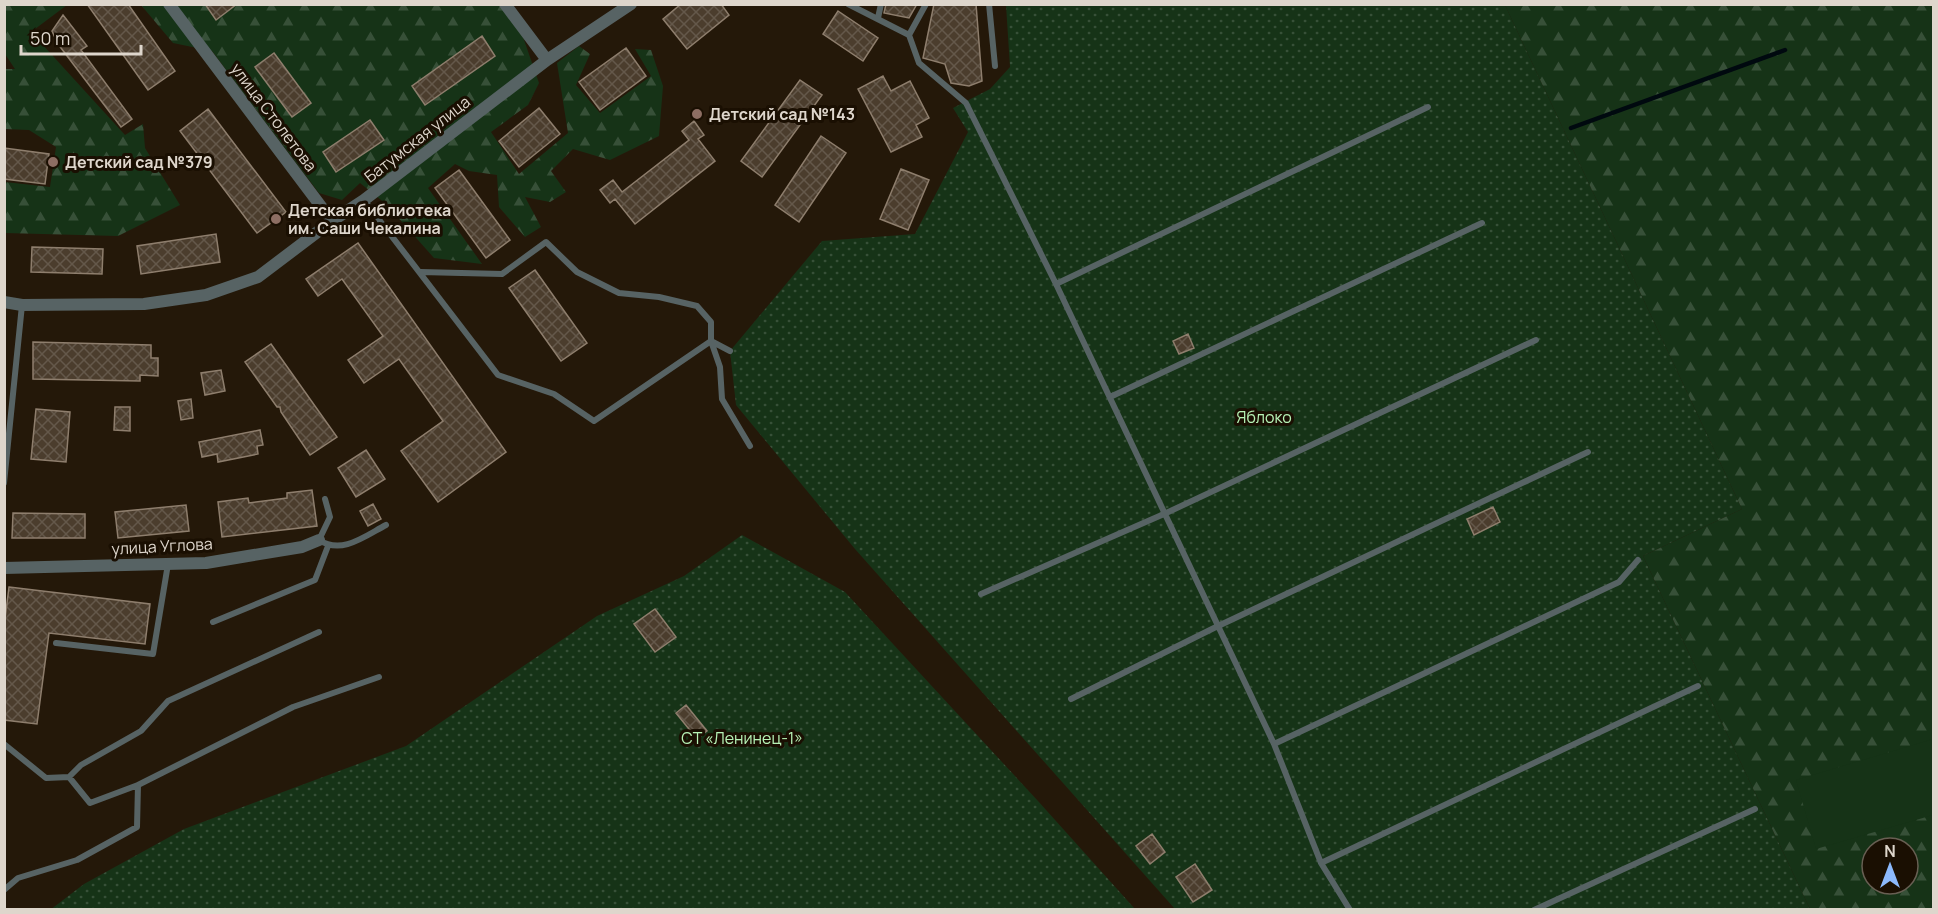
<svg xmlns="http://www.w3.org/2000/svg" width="1938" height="914" viewBox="0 0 1938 914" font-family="Manrope,sans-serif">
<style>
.grass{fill:url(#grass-dots)}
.forest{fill:url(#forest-firs);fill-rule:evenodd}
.pitch{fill:#163317}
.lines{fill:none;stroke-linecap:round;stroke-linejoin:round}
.stream{stroke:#00090f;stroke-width:4.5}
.building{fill:url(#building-cross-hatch);stroke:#8e7e6d;stroke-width:1.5}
.lane{stroke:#576364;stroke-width:6}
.street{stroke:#576364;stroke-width:12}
.education-dot{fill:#8d6e63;stroke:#1a0f02;stroke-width:2}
.labels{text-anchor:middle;stroke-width:6;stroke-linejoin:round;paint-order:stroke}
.poi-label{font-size:16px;font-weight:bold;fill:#ded6cc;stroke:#1a0f02;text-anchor:start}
.street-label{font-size:16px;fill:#ded6cc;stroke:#1a0f02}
.park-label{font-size:16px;fill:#b7f3b6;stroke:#1a0f02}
</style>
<defs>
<pattern id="grass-dots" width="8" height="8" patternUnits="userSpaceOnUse" patternTransform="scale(1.5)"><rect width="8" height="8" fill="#163317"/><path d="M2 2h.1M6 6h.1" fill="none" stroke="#375038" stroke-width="1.8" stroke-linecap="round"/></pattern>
<pattern id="forest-firs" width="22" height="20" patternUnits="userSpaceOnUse" patternTransform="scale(1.5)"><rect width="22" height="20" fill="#163317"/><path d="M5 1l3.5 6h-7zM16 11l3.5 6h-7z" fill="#375038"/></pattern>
<pattern id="building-cross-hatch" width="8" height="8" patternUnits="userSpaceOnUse" patternTransform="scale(1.5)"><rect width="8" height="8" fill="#4b3d2d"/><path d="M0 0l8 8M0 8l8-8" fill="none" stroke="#64584a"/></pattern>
</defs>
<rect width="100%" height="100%" fill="#241809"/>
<path class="grass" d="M1006,5H1505L1742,509L1643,556L1810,909H1175L855,549L736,405L730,351L822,241L915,234L968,132L953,108L990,89L1010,67Z
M742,535L845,592L1038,801L1135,909L50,910L84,884L184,829L406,746L597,616L684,576Z"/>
<path class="forest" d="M5,4L67,5L31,32L125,135L143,124L145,148L180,205L118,236L5,233V182L50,187L56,147L29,130L5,129V69H15L5,54Z
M141,5H500L523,37L539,83L528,105L491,132L519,174L568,133L557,63L579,46L590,54L576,85L600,113L651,76L635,49L651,50L663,86L659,136L610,160L573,149L551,171L566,192L550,202L525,197L541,227L525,237L499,207L497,175L469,171L455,164L428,188L482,264L434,258L386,204L360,183L342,200L319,193L212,51L173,43Z
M1505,5H1933V909H1810L1643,556L1742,509ZM1872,848H1908V884H1872Z"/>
<path class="pitch" d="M1933,739V815L1816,849L1796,780Z"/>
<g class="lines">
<path class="stream" d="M1571,128L1785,50"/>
</g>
<path class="building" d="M87,4H128L175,71L148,90Z
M205,4H237L216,20Z
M681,4H721L729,15L687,49L663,19Z
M886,4H917L909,18L884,13Z
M934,4H976L982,81L969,86L951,83L945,64L923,58Z
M838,11L878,38L863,61L823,34Z
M63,15L87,46L81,50L132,119L121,127L58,44L52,31Z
M482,36L495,56L425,105L412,86Z
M626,48L646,76L600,110L579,82Z
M274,53L311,103L292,117L255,67Z
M883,76L891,91L910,81L929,118L916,125L922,137L891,152L858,89Z
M800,80L822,95L762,177L741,161Z
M539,108L560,134L519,167L499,141Z
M208,109L286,212L257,233L180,131Z
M370,120L384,140L336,172L323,152Z
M694,121L704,135L698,139L715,161L635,224L615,199L610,203L600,190L613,180L622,192L689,140L682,131Z
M821,136L846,153L799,222L775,205Z
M4,148L49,154L45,184L4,179Z
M901,169L929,180L908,230L880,219Z
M459,170L510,240L486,258L435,188Z
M216,234L220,262L141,274L137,246Z
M358,243L506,452L438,502L401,451L443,421L399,359L364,383L348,360L383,336L342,279L318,296L306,279Z
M32,247L103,249L102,274L31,272Z
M535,270L587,343L561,361L509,288Z
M1188,334L1194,348L1179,354L1173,341Z
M33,342L151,345V358H158V376L140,375V381L33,379Z
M271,344L337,437L310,455L281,412L280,407H277L245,362Z
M221,370L225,391L205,395L201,373Z
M191,399L193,418L181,420L178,401Z
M115,407H130V431L114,430Z
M36,409L70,412L66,462L31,459Z
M260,430L263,445L257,446L258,454L218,462L217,454L202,457L199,442Z
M366,450L385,479L356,497L338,468Z
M312,490L317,526L222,537L218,502L248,498L249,503L287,498V493Z
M373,504L381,519L368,526L360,511Z
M186,505L189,531L118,538L115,512Z
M1493,507L1500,522L1474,535L1467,519Z
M13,513L85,514V538H12Z
M9,587L150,604L145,644L49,633L37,724L4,720V627Z
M655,609L676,637L655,652L634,624Z
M686,705L707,731L697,739L676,713Z
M1152,834L1165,852L1150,864L1136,846Z
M1195,864L1212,890L1193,902L1176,877Z"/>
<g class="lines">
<path class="lane" d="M848,4L909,35L919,63L966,103L1056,284L1274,744L1321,863L1350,910
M989,4L995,66
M878,18L881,4
M909,35L926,4
M364,200L498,375L554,394L594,421L711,341
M421,272L502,274L546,242L577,272L619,293L659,297L697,306L711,322V341L720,367L722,399L750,446
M1056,284L1428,107
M711,341L730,351
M1110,397L1482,223
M4,483L22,305
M325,499L330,517L319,540C342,555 365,536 386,525
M981,594L1164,514L1536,340
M213,622L315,580L328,546
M56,643L153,654L168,564
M1071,699L1216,627L1588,452
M4,744L46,778L69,777L90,803L138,785
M1274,744L1619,582L1638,560
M69,777L81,765L141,731L168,701L319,632
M1321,863L1698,686
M4,890L18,878L77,860L137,827L138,785L293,707L379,677
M1534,910L1755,809"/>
<path class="street" d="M169,4L332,221
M505,4L547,60
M4,302L22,305L144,304L206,295L258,277L332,221L364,200L547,60L631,4
M4,568L206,563L302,547L319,540"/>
</g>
<g class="education-dot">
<circle cx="697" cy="114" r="6"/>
<circle cx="53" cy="162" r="6"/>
<circle cx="276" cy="219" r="6"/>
</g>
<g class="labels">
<g class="poi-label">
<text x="709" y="120">Детский сад №143</text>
<text x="65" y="168">Детский сад №379</text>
<text x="288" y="216">Детская библиотека<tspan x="288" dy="18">им. Саши Чекалина</tspan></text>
</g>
<g class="street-label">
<text transform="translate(274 117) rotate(53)" y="6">улица Столетова</text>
<text transform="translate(417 139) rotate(-38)" y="6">Батумская улица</text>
<text transform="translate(162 546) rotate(-3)" y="6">улица Углова</text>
</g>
<g class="park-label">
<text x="1264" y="423">Яблоко</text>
<text x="742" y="744">СТ «Ленинец-1»</text>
</g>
</g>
<rect width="1938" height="914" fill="none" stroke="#ded6cc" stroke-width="12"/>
<g transform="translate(1890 866)"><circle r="28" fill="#1a0f02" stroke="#685f53" stroke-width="1.5"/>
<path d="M0-4.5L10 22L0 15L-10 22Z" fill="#8cb9fc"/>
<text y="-9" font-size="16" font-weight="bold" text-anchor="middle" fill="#ded6cc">N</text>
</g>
<path d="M21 45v9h120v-9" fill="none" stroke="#ded6cc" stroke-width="3"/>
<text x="30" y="45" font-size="18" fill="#ded6cc" stroke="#1a0f02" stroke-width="4.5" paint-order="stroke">50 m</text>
</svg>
